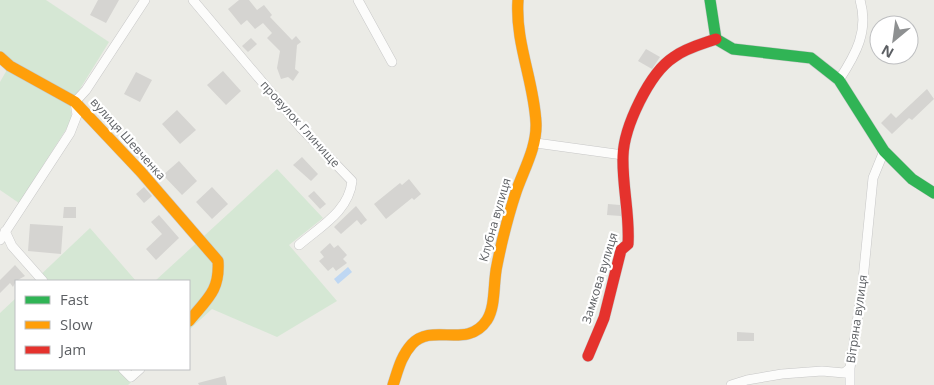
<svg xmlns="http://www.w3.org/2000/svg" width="934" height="385" viewBox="0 0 934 385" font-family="'Open Sans',sans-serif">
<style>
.green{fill:#d5e7d4}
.water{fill:#bed7f3}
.building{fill:#d5d4d1}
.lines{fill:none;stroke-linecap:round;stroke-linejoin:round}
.street-casing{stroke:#c7c7c7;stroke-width:10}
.fast-casing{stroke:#c6c7c7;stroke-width:12}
.slow-casing{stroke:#c6c7c7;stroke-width:12}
.jam-casing{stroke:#c6c7c7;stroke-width:12}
.street{stroke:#fcfcfb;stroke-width:9}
.fast{stroke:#30b455;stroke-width:11}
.slow{stroke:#ff9f0a;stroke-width:11}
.jam{stroke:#e5322d;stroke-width:11}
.labels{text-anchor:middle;stroke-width:4.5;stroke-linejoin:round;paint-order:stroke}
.street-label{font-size:12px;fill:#5c5f63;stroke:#fff}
</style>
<rect width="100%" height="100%" fill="#ebebe6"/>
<path class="green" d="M0,0H46L109,42L70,105L72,120L19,203L0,190V82L8,68L0,60Z
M277,169L323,218L289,245L337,301L277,337L212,309L189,330V281H155Z
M90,228L136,281H34Z
M16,298V369H146L128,385H0V313Z"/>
<path class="water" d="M348,267L352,272L338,284L334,279Z"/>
<path class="building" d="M98,0H119L106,23L90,15Z
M239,0H249L257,10L264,5L272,15L270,17L292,40L296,36L301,42L297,45L295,69L299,72L293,81L288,77L281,79L277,68L280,51L267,38L272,33L263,23L255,29L247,20L241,25L228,9Z
M251,38L257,44L248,52L242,46Z
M646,49L660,57L652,69L638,61Z
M223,71L241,91L226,105L207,85Z
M136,72L152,80L140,102L124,94Z
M927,89L934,99L912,120L909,118L892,134L881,123L891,113L896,118Z
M177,110L196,130L180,144L162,124Z
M302,157L318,174L311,181L293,165Z
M179,161L197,181L182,195L163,175Z
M409,179L421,194L414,200L412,198L386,219L374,204L400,183L402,185Z
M144,187L152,196L144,203L136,194Z
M212,187L228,204L212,219L196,202Z
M314,191L326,204L320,209L308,196Z
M608,204L620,205L621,216L607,215Z
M356,206L367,220L361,225L357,220L341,234L334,227Z
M64,207H76V218H63Z
M159,215L179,238L156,260L146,249L162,234L151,222Z
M30,224L63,226L61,254L28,251Z
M330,243L334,248L338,245L347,255L343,259L347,263L336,271L333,267L328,271L319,261L324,257L320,252Z
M15,265L25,276L16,281L13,287L10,283L0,293V280Z
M737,332L754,333V341H737Z
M225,376L227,385H199L198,383Z"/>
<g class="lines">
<defs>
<path id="street" d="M193,0L301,128L352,181C349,211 321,226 299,245
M358,0L392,62
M839,80C856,54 869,31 860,0
M536,143L623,155
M5,231L12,246L43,281
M0,240L70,133L77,115L75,102L86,90L145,0
M123,369L131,377L140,369
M731,385L747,380L782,374L822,371L844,373L850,368L862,290L873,178L884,151
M850,385V368"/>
<path id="fast" d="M710,0L716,39L733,49L811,58L839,80L884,151L912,179L934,193"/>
<path id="slow" d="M0,57L10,66L75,102L141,172L218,261C220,291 207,299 189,321
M393,385C398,370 401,356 412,344C433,322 467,350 487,320C496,306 493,282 497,265C502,240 508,216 516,192C524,169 537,147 536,123C534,81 515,43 518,0"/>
<path id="jam" d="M588,356L604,318L621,250L628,244C630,215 622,186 623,156C624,127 649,73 674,57C686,48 702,44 716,39"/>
</defs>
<use href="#street" class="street-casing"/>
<use href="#fast" class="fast-casing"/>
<use href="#slow" class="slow-casing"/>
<use href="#jam" class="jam-casing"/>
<use href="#street" class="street"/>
<use href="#fast" class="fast"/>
<use href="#slow" class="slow"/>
<use href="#jam" class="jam"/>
</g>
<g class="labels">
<g class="street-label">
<text transform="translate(300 124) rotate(48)" y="4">провулок Глинище</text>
<text transform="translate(128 139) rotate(48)" y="4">вулиця Шевченка</text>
<text transform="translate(495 220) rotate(-74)" y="4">Клубна вулиця</text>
<text transform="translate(600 278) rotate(-73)" y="4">Замкова вулиця</text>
<text transform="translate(857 319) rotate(-82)" y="4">Вітряна вулиця</text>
</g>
</g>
<rect x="15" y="280" width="175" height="90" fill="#ffffff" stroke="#bebfc1"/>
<rect x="25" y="296" width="25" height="8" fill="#30b455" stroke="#bebfc1"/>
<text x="60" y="305" font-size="15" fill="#5c5f63">Fast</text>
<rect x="25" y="321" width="25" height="8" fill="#ff9f0a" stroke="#bebfc1"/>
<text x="60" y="330" font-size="15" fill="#5c5f63">Slow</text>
<rect x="25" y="346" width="25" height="8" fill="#e5322d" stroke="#bebfc1"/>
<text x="60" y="355" font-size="15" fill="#5c5f63">Jam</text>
<g transform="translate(894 40) rotate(209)"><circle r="24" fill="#ffffff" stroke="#bebfc1"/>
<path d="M0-4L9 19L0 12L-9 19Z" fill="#8e9091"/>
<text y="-8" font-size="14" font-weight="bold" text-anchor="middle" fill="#5c5f63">N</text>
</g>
</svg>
